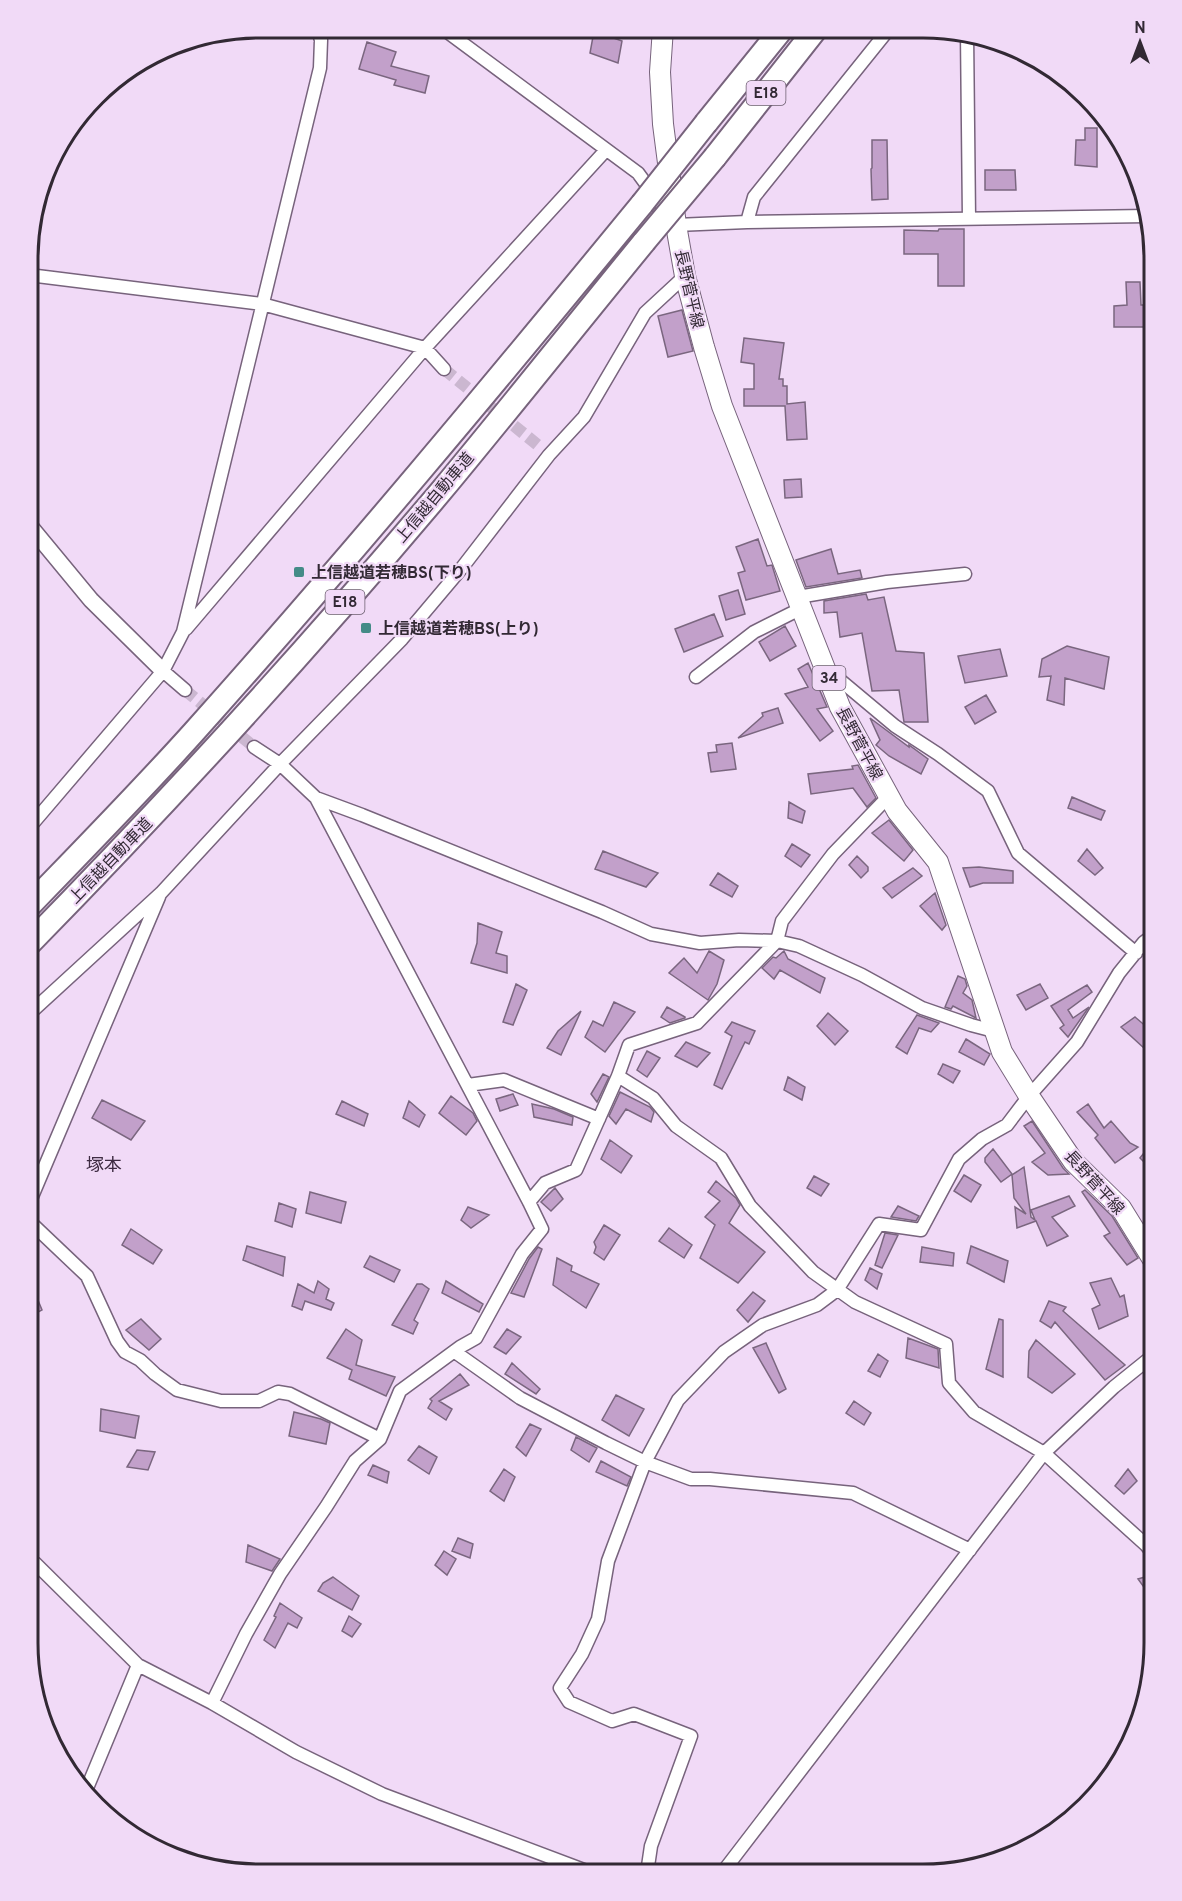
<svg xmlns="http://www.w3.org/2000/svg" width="1182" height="1901" viewBox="0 0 1182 1901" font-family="Overpass,'Noto Sans JP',sans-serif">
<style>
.building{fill:#c2a0ca;stroke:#7a667f;stroke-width:1.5}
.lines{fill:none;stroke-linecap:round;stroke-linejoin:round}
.minor-tunnel{stroke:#cbb7d0;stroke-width:12;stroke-dasharray:12 6;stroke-linecap:butt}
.minor-casing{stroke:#77637c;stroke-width:15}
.tertiary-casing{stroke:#77637c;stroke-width:18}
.primary-casing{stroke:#77637c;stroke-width:22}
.motorway-casing{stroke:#77637c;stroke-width:26}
.minor{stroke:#fff;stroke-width:12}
.tertiary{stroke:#fff;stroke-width:15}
.primary{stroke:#fff;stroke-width:20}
.motorway{stroke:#fff;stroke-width:22}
.motorway-bridge-casing{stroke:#77637c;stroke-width:26;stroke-linecap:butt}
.motorway-bridge{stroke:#fff;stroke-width:22}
.poi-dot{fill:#448b87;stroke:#f1daf7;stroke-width:2}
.labels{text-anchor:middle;stroke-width:4.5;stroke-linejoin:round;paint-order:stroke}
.shield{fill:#f1daf7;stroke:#6b5e6e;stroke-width:1.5}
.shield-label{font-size:15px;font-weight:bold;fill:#322934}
.street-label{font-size:16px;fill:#322934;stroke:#f1daf7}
.poi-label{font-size:16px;font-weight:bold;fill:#322934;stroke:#f1daf7;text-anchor:start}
.neighbourhood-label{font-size:18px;fill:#3e2b42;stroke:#f1daf7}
.rim{fill:none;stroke:#322934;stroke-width:3}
</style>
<rect width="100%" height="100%" fill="#f1daf7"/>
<path class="building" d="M594,31L622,41L618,63L590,53Z
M367,42L396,52L391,66L429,76L425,93L394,85L396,80L359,69Z
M1085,128H1097V167L1075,165L1076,140H1085Z
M872,140H887L888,199L872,200L871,169L872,168Z
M985,170H1015L1016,190H985Z
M939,229H964V286H938V254H904V230L938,231Z
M1126,282H1140L1141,305H1155V327H1114V306L1127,305Z
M682,310L693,351L668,357L658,316Z
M744,338L784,343L779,379H783V386H787V404L805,402L807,439L787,440L785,406H744V389H754V364L741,362Z
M801,479L802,497L785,498L784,480Z
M758,539L767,566L772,565L780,591L746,600L738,573L745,571L736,547Z
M831,549L838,574L860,570L862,578L806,587L796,560Z
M738,590L745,614L726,620L719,596Z
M866,594L868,600L884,597L896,651L924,653L928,722H904L899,690L872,691L862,633L840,637L837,612L824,613V601Z
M714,614L723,636L684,652L675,629Z
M785,626L796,646L770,661L759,642Z
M1067,646L1109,657L1104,689L1065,678L1064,705L1047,700L1051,676L1039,677L1042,659Z
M1000,649L1007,676L965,683L958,656Z
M808,663L827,707L817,709L833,731L820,741L785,694L808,687L798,669Z
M986,695L996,712L975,724L965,707Z
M778,708L783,723L738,738L763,716L762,713Z
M870,718L909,747V745L928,759L921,774L889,756L876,745L880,740Z
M732,743L736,769L711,772L708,753L717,752L716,745Z
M858,765L876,798L867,807L853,788L811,794L808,774L853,769L852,766Z
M1072,797L1105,811L1101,820L1068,808Z
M789,802L805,811L802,823L788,818Z
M889,820L913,850L904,861L872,833Z
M792,844L810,855L801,867L785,856Z
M1087,849L1103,868L1095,875L1078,861Z
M603,851L658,873L646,887L595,869Z
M857,856L868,867V871L861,878L849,865Z
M979,867L1013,871V883H983L970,887L963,868Z
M913,868L922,876L892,898L883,888Z
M718,873L738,886L732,897L710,885Z
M935,893L946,925L942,930L920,906Z
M478,923L502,932L496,953L507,956V973L471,963L477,943Z
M709,951L724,960L717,984L708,1000L669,973L684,958L697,973Z
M784,951L788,959L825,978L820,993L780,970L774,979L762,968L773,957L776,958Z
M958,976L965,979L967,986L963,993L972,1000L976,1018L953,1006L951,1009L945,1007Z
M516,984L527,990L513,1025L503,1022Z
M1040,984L1048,998L1026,1010L1017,995Z
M1087,985L1092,992L1068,1010L1073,1018L1089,1007L1068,1037L1060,1028L1064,1025L1051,1006Z
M614,1002L635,1012L605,1052L585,1037L593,1021L603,1026Z
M667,1007L685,1017V1018L670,1023L661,1017Z
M581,1011L561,1055L547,1048L558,1031Z
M828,1013L848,1031L835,1045L817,1026Z
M917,1015L939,1023L931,1032L919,1028L907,1054L896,1047Z
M1135,1017L1155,1034V1038L1145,1049L1121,1027Z
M732,1022L755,1031L749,1044L745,1042L722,1089L714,1085L732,1036L725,1032Z
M966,1039L990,1054L984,1065L959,1052Z
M686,1042L710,1053L697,1067L675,1056Z
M647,1051L660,1058L647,1077L637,1070Z
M943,1064L960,1071L953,1083L938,1074Z
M603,1074L609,1077L597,1102L591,1094Z
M788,1077L805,1087L802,1100L784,1090Z
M620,1092L650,1107L654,1112L651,1122L626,1109L616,1124L609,1116Z
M513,1094L518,1105L500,1111L496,1099Z
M451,1096L473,1113L477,1121L466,1135L439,1113Z
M102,1100L145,1121L131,1140L92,1118Z
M342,1101L368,1114L364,1126L336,1114Z
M409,1101L425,1115L419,1127L403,1118Z
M532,1104L554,1109L573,1117L572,1125L534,1117Z
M1088,1104L1104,1128L1111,1121L1130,1143L1138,1147L1115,1163L1095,1138L1098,1135L1077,1112Z
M1032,1121L1063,1168L1069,1174L1048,1175L1032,1162L1045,1153L1024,1126Z
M1155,1139V1173L1140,1158Z
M610,1140L632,1156L621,1173L601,1159Z
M993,1149L1012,1174L1001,1182L985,1162V1158Z
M1024,1167L1031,1217L1035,1220L1031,1210L1069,1196L1075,1206L1052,1217L1068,1236L1047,1246L1036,1221L1017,1228L1015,1207L1026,1214L1014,1198L1012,1175Z
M964,1175L981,1185L971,1202L954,1191Z
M814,1176L829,1184L821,1196L807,1188Z
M716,1181L736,1198L740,1205L729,1223L765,1252L738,1283L700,1258L715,1225L705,1217L720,1201L708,1192Z
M555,1188L563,1199L551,1211L541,1202Z
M1085,1190L1112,1216L1138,1258L1127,1265L1104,1236L1110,1233L1082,1192Z
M310,1192L346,1202L341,1223L306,1213Z
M279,1203L296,1209L292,1227L275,1221Z
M898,1206L919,1216L916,1221L891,1217Z
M468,1207L489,1215L471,1228L461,1220Z
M604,1225L620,1235L604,1260L594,1253L596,1247L594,1242Z
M669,1228L692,1245L684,1258L659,1241Z
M131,1229L162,1250L153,1264L122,1245Z
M885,1233L898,1235L882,1268L875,1265Z
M247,1246L285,1257L283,1276L243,1260Z
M971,1246L1008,1261L1004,1282L967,1263Z
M538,1247L542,1249L524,1297L511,1293L529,1259Z
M922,1247L954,1253L953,1266L920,1262Z
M370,1256L400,1270L394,1282L364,1267Z
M557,1258L572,1266L571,1271L599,1284L586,1308L553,1285Z
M870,1268L882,1274L877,1289L865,1280Z
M28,1276L42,1310L31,1316L27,1306Z
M1111,1278L1120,1297L1124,1295L1128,1316L1099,1329L1092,1309L1100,1305L1090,1283Z
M318,1281L329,1289L326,1299L334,1303L331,1310L305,1301L302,1310L292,1306L298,1284L314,1293Z
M446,1281L483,1304L479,1312L442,1293Z
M417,1284H422L429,1289L414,1320L418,1323L413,1334L392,1325Z
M753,1292L765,1301L748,1322L737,1310Z
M1049,1301L1066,1307L1063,1311L1125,1365L1105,1380L1055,1322L1051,1328L1040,1321Z
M141,1319L161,1339L149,1350L126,1330Z
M999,1319L1003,1320V1377L986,1369Z
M346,1329L362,1340L356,1365L395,1377L386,1396L349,1379L352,1370L327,1358Z
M507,1329L521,1337L506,1354L494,1347Z
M908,1338L938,1349L939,1368L906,1358Z
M1036,1340L1075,1374L1052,1393L1028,1377L1029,1351Z
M766,1343L786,1389L779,1393L753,1348Z
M878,1354L888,1361L880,1377L868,1371Z
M512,1363L540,1389L536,1394L505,1374Z
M460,1374L469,1385L439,1401L452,1409L446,1420L428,1408L432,1401L430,1399Z
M616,1395L644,1409L629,1436L602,1420Z
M854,1401L871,1413L864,1425L846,1413Z
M101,1409L139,1416L135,1438L100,1431Z
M294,1412L321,1419L330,1423L326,1444L289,1436Z
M530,1424L541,1429L526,1456L516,1447Z
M576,1437L597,1448L589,1462L571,1450Z
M419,1446L437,1457L429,1474L408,1460Z
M137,1450L155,1452L148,1470L127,1467Z
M601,1461L631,1477L627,1486L596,1472Z
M373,1465L389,1472L387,1483L368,1475Z
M504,1469L515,1477L504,1501L490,1491Z
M1128,1469L1137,1481L1124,1494L1115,1486Z
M458,1538L473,1544L470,1558L452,1551Z
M248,1545L280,1559L272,1571L246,1562Z
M444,1551L456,1559L447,1575L435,1565Z
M1155,1574V1581L1154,1601L1138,1579Z
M333,1577L359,1596L352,1610L318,1591L323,1583Z
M280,1603L302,1618L297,1628L288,1623L275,1648L264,1640L276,1617L274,1616Z
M349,1616L361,1624L352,1637L342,1631Z"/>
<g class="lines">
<path class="minor-tunnel" d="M444,369L539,446
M185,690L254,747"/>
<defs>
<path id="minor" d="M442,28L638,173L676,225L747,222L1147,216
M967,33L969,219
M747,222L754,197L889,29
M37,276L262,304L425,348L444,369
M798,597L887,582L965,574
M186,629L425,348L606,150
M828,670L895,726L938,754L988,791L1018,853L1136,953
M163,671L185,690
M696,677L754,632L802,608
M316,798L362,815L602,912L651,934L700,943L739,940L777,941L799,946L862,975L922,1008L971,1025L994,1031
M28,829L163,671L183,632L320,68L321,40L317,27
M28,1015L161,893L280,764L402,639L461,569L549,455L584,417L645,313L685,276
M618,1076L653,1098L676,1126L721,1158L750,1206L813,1272L855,1302L946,1344L949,1383L974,1412L1044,1453L1146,1545L1155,1556
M468,1085L504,1080L599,1119
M529,1202L545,1183L576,1170L618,1076L629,1045L697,1023L777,941L782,921L833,854L888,797
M28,1206L159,897
M28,1220L87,1276L117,1341L125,1352L140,1360L155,1374L177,1390L221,1401H259L278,1392L290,1394L380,1439
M455,1352L520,1398L606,1443L645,1462L691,1479H710L853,1493L970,1550
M27,1558L35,1563L138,1665L212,1703L296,1752L382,1794L592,1873
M212,1703L246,1634L280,1574L326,1507L355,1461L380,1439L400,1391L460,1347L476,1338L522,1254L542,1229L529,1202L316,798L280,764L254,747
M85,1793L138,1665
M647,1873L651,1846L691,1736L634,1714L612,1721L569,1702L560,1688L582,1654L598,1619L608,1561L645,1462L678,1400L724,1352L763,1325L817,1305L837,1290L879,1224L921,1230L959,1159L982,1139L1007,1125L1029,1096L1077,1042L1119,973L1144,942L1155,934
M722,1873L1044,1453L1114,1387L1155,1354"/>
<path id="tertiary" d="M29,525L91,600L163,671"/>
<path id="primary" d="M663,28L660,72L663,124L676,225L685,276L704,347L722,406L840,707L897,811L938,862L1002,1052L1029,1096L1073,1161L1121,1208L1155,1263"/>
<path id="motorway" d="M706,123L782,29
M715,157L816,29
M28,907C83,850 139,793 193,733C347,561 495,383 642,204
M28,945C171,799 310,647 442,490C510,408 576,325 644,242"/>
</defs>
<use href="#minor" class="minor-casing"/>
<use href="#tertiary" class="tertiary-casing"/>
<use href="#primary" class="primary-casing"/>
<use href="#motorway" class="motorway-casing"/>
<use href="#minor" class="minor"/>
<use href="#tertiary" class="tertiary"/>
<use href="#primary" class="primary"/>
<use href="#motorway" class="motorway"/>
<defs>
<path id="motorway-bridge" d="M642,204L706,123
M644,242L715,157"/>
</defs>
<use href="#motorway-bridge" class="motorway-bridge-casing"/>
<use href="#motorway-bridge" class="motorway-bridge"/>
</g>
<g class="poi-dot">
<rect x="293" y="566" width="12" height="12" rx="3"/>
<rect x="360" y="622" width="12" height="12" rx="3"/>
</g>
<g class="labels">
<g class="shield">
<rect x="746.5" y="81" width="39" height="24" rx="4.5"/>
<rect x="325.5" y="590" width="39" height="24" rx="4.5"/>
<rect x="812.5" y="666" width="33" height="24" rx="4.5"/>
</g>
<g class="shield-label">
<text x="766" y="98">E18</text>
<text x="345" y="607">E18</text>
<text x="829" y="683">34</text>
</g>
<g class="street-label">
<text transform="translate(690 289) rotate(77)" y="6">長野菅平線</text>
<text transform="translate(434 497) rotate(-50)" y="6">上信越自動車道</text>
<text transform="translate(860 743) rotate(62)" y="6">長野菅平線</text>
<text transform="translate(110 860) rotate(-46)" y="6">上信越自動車道</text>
<text transform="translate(1095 1182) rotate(48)" y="6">長野菅平線</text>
</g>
<g class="poi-label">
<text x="311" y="578">上信越道若穂BS(下り)</text>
<text x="378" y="634">上信越道若穂BS(上り)</text>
</g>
<g class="neighbourhood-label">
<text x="104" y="1171">塚本</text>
</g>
</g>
<path d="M0 0H1182V1901H0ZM259 38H923A221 221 0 0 1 1144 259V1643A221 221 0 0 1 923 1864H259A221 221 0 0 1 38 1643V259A221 221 0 0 1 259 38Z" fill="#f1daf7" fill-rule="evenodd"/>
<path class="rim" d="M259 38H923A221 221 0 0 1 1144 259V1643A221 221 0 0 1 923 1864H259A221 221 0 0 1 38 1643V259A221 221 0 0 1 259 38Z"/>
<g transform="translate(1140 42)" stroke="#f1daf7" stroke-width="4.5" paint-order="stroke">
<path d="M0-4.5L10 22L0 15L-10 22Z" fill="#322934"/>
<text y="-9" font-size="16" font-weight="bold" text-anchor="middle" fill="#322934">N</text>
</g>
</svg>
